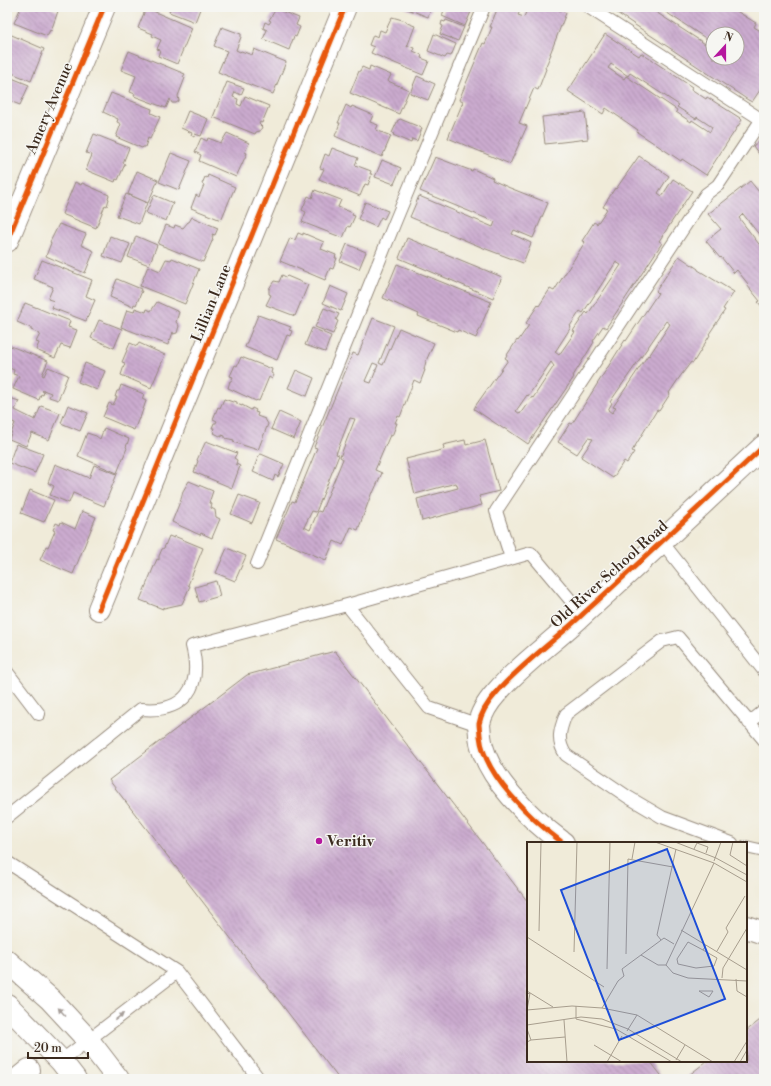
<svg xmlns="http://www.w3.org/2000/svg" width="771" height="1086" viewBox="0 0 771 1086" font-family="'Libre Bodoni',serif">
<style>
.building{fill:url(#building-back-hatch);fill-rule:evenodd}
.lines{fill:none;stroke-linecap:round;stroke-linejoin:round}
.service-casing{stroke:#968a7c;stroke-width:14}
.minor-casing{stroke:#968a7c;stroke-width:24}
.tertiary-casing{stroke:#968a7c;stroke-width:24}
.service{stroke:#fff;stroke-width:12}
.minor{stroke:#fff;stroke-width:22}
.tertiary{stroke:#fff;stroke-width:22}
.cycleway-casing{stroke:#f6f6f2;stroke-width:8}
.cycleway{stroke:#e8590c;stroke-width:5}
.oneway{fill:#a79f9a}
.poi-dot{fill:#b5179e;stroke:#f6f6f2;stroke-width:1.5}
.labels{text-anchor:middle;stroke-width:3;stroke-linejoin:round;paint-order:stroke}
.street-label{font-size:15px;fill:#3b2a1e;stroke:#f6f6f2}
.poi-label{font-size:15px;font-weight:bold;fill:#3b2a1e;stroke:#f6f6f2;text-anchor:start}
.inset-road{fill:none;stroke:#a89e8e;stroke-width:1}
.view{fill:#1d4ed8;fill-opacity:0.15;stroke:#1d4ed8;stroke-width:2}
.inset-edge{fill:none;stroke:#3b2a1e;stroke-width:2}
</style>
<defs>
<pattern id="building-back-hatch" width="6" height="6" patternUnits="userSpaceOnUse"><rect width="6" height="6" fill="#cbabcf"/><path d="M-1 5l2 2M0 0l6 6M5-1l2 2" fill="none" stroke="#a68ba7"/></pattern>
</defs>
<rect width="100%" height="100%" fill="#f6f6f2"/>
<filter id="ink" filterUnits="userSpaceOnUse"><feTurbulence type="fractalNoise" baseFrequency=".025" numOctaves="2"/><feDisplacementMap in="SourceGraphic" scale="8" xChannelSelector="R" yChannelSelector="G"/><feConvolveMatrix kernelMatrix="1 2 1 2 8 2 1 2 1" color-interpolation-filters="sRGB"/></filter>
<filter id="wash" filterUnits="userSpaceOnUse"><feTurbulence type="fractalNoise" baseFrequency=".012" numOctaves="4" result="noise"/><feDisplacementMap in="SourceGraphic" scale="16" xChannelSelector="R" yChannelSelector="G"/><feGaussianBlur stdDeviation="0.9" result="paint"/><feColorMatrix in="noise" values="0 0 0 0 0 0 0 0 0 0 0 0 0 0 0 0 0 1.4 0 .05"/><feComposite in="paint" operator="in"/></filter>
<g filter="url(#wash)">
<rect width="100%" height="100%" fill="#f0ebd9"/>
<g id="blocks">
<path class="building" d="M21,7H49L58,11L51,31L50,30L47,36L14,23Z
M171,7H195L200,9L195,22L169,12Z
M406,7H432L428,17L405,8Z
M445,7H473L465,26L442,16Z
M498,7H522L518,15L524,17L528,7H553L566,13L550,54H551L545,68L546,69L538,90L534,88L519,123L527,126L510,164L448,138L463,102L459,100L483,43L485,44L492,27H490Z
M612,7H648L713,49V58H726L730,61L732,58H737V34H713V43L658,7H730L756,23L754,27L764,33V84L752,102L748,100L617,13L619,10L617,9V10Z
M146,8L192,28L177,64L158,56L160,50L157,49L161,40L152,36L153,34L138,28Z
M276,9L299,18L296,25L300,27L296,37L294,36L289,50L263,39L267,30L263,28L265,22L269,24L271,21L269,20Z
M392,17L406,21L407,23L415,26L407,47L409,46L414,48L413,51L422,55L421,58L429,61L423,75L371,53L374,47L369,45L373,35L378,37L380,30L385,32Z
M446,20L464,27L458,41L440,34L443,26L441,25L442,21L445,22Z
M222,27L241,34V37L236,50L240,52L241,51L252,55L254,49L286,62L273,94L218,72L227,51L214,46Z
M7,33L44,49L31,81L7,71Z
M434,34L456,44L451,56L447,55L445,58L428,51Z
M605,34L639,56L641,53L692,87L691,89L706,99L707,97L740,118L742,120L706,175L682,159L681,161L672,155L637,132L638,130L606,108L603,114L568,91ZM611,64L628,76L630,73L679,105L677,107L696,119L697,117L712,127L710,132L692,120L691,122L676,112L677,110L626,76L624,79L608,68Z
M129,51L185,74L183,77L185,78L178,96L179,101L176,103H172L170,99L166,108L134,96L135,94L130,92L136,76L121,70Z
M370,66L391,75L388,81L409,90L399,114L350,93L359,71H360L362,67L369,70Z
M7,76L29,85L20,105L7,100Z
M417,76L435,84L428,100L410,93Z
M227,82L244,88L241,95L235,92L233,97L238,99L237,104L241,106L245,96L269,106L262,123L260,122L259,124L262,127L260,131L256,132L255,134L213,117Z
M111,93L152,109L151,113L160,117L150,139L148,138L145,147H143L142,148L116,137L121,124L117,122L118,119L103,112Z
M346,105L351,108L352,106L373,115L370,122L378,125L376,130L391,136L382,157L335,136L340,123H338Z
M188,111L208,119L201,136L195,134L194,137L191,135L192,133L181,128Z
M585,112L588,139L545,144L542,117Z
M400,119L422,128L417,141L412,139L411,143L393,135L394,134L392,133L398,120H399Z
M227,133L249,143L245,152L247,153L236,177L199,161L201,155L195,152L201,138L207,141L208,138L221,143Z
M94,134L129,148L123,163L125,164L118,180L116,179L115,182L86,170L92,155L86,153Z
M764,137V161L753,146Z
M332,148L358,158L355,165L371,171L370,174H372L368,185L365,184L360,196L319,179L324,169L320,168L325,154L329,156Z
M171,153L191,161L179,190L159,182Z
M639,156L669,176L658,193L662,196L673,179L692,191L659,241L662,243L606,328L603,326L593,341L594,342L573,376L574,377L528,444L505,428L504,429L474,409L476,405L508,360L505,358L517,340L518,341L529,325L526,323L538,305L539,306L550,289L554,291L585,242L582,241L594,222L597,224L607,209L603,207L615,188L616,189ZM616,262L621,265L588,314L586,312L573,331L575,332L559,355L555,352L571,327L570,326L580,311L583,313ZM551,362L554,366L533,398L532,397L520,414L516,411L527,395L528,396Z
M435,157L472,171L473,169L493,178L492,180L510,188L548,203L533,238L514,230L512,234L531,243L523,263L486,249L410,217L419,196L493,227L495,222L420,191Z
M382,160L401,168L394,184L375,177Z
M137,171L158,180L148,203L128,194Z
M208,175L235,187L221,220L191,208L196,195L199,197L204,185L202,184L205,177L207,178Z
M750,181L764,198L761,201L764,205V241L743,214L739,218L762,248L764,247V309L758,302L760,301L747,285L748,284L737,270L734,273L721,257L720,258L706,241L721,229L708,214Z
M75,182L81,185L82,183L109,195L108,198L109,199L107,206L105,205L96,228L62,214Z
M315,190L341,200L338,207L353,213L352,215L355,216L350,227L348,226L343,238L302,222L306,212L302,210L308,196L312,198Z
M126,194L147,203L139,224L117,216Z
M154,195L173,203L166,221L146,213Z
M365,202L388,211L384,219L381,217L376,227L358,219Z
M192,217L218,228L215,235L212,234L213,236L212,238L213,239L203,262L158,244L166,225L174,228L175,225L183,228L188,222H189Z
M59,224L86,234L81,245L94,251L85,273L46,256L51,243L50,242Z
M298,233L303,235V233L324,242L321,249L336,255L335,258H337L333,269L330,268L325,280L280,261L290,238L295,240Z
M110,236L130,244L122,263L103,256Z
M136,236L157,245L149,265L128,257Z
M407,238L502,277L493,298L399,258Z
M347,244L366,252L359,269L340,261Z
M679,256L698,269V270L734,292L723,309L725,310L709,334L710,335L693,363L691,362L679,378L669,393L670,394L659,411L657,410L632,451L634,452L627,463L624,461L613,478L581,457L593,439L588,438L577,454L558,442L570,423L572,424L625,340L626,341L658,293L656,291ZM666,321L670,324L649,356L648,355L613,407L616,408L612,413L608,410L612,403L610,402Z
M172,258L199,269L185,304L140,286L148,266L160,271L166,259L171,260Z
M42,260L92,280L86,296L95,300L86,321L52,308L54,301L48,299L53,287L34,279Z
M397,264L491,302L476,338L458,330L457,332L418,316L419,314L383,298Z
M282,275L286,277L287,276L308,285L295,316L266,305L271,295L269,294V289L272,284L274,281L279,282Z
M117,279L141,289L140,291H142L136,305L134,304L133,307L110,297Z
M330,286L348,294L341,311L323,303Z
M157,302L179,312L176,322L179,326L177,333L173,334V332L170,341L169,340L168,345L121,327L127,310L134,312L135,308L146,312L147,309L151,311Z
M25,303L70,321L68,327L77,330L70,348L61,345L55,358L36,350L39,343L36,342L40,334L31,330V328L17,322Z
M324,308L339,314L336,320L338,321L333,334L315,327Z
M258,315L291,327L289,330L292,331L290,336L287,335L277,360L245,347Z
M373,318L394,326L379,363L383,365L399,328L434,343L426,361L424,370H425L420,383L414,380L400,417L398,416L395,423H397L392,436L390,435L375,470L382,473L373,493L372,492L358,530L351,527L343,545L334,541L326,560L276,539L292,501L295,502L317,448L314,447L353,353L358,355ZM373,363L378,365L371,383L365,381ZM350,418L355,419L340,457L343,459L321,512L318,511L310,530L304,527L312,511L316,512L339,455L336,454Z
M99,320L122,329L114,348L91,338Z
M312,328L331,336L325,352L305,345Z
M130,343L137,346L139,343L165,355L151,388L121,375L125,363L122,362Z
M8,345L48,361L42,375L44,376L48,367L68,375L58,400L49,397L51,393L43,390L42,391L44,392L43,395L41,394L39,400L13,389L19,376L13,374L14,370L7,367Z
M241,357L272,369L271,373L274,375L272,379L269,377L259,401L257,400L256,401L228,388L230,381H231L233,377L230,376L235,365L237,366Z
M85,363L105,371L97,390L78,382Z
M296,370L314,378L307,396L288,388Z
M121,385L144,394L142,399L146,401L140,418H139L134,430L103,417L109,403L113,405L117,397H115L117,391H119Z
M7,397L19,401L15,410L35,420L41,406L60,413L49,440L32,433L26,446L9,439L15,423L10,421L7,429Z
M224,399L233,402L234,401L237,402V404L242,406V405L251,410L252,408L256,410L255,412L258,413L257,416L265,419L268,424L258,450L233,442L234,440L225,438V436L222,435V437L214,433L215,432L213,431L214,428H212L214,423H216L217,421L213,419L218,407L220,408Z
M68,405L88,413L80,431L61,423Z
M279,412L301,422L294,439L271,429Z
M104,428L129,439L126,447L127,448L117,473L78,456L87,433L96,436L100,439Z
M465,440L466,445L485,440L499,491L479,496L482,505L422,521L417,499L458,488L456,483L415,494L406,459L442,450L444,448L443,445Z
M206,441L237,453L234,458L237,460L236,464L240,466L232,488L194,472L198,461L197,460Z
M16,444L43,454L35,473L9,463Z
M261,454L284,464L278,477L275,475L273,481L253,472L255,468H254L259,455Z
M55,464L89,478L94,465L117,474L104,506L73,493L69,503L50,495L54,486L48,483Z
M189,481L213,491L209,503L212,504L211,508L215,510L216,517L220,519L212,538L201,533L200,535L172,522L181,499L183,491Z
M30,490L54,500L44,522L21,513Z
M239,495L260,503L252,523L231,514Z
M82,511L96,517L73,574L40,560L46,546L48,547L55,531L53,530L56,523L60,525L61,522L75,529Z
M169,536L174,538V536L203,548L188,585L190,586L182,604L164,608L163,607V609L140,600L157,559L159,560V556L162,549L164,548Z
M227,548L246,556L235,581L216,573Z
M216,581L220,596L199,602L195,587Z
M335,651L528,902V1061H650L664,1079H339L109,780L247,675Z
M764,1017V1079H684L707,1061H746V1031Z"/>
</g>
</g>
<g filter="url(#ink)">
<use href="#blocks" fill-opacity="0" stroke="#968a7c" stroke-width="1"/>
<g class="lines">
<defs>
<path id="service" d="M588,7L762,120
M662,542L764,671
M511,558L496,511L706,194L718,185L764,116
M257,564L395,222L484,7
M347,605L429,708L479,725
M7,672L39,714
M749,723L764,711
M7,817L141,709C184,713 203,688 192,646L347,605L531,553L583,615
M732,843L662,817L628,797L566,755C556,741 560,729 566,714L662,641L678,637L764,740
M746,847L764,851
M7,862L177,972L259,1079
M61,1061L177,972"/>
<path id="minor" d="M7,241L104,7
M99,609L345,7
M7,961L50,999L88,1040L118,1079
M7,1005L61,1061L75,1079
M18,1079L29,1070"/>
<path id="tertiary" d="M563,843C532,820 484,776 480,736C480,732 479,727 479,724C481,712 489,701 497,692C522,663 556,640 584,613C645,558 704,502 764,446
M746,927L764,933"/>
</defs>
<use href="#service" class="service-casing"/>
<use href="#minor" class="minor-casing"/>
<use href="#tertiary" class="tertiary-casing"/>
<use href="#service" class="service"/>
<use href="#minor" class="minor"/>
<use href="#tertiary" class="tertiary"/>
<defs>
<path id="cycleway" d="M7,241L104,7
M99,609L345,7
M563,843C532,820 484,776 480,736C480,732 479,727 479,724C481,712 489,701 497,692C522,663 556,640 584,613C645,558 704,502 764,446"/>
</defs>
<use href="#cycleway" class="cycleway-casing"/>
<use href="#cycleway" class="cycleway"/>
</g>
<defs><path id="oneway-solid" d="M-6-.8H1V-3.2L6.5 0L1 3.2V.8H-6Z"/></defs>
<g class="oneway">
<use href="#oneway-solid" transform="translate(62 1012) rotate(-132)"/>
<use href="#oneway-solid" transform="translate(119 1017) rotate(-38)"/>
</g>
</g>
<circle class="poi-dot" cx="319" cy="841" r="4"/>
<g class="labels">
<g class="street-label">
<text transform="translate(49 108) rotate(-67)" y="5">Amery Avenue</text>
<text transform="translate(211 303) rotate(-68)" y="5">Lillian Lane</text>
<text transform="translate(609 574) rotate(-42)" y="5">Old River School Road</text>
</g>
<g class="poi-label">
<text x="327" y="846">Veritiv</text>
</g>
</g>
<g transform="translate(527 842)">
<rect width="220" height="220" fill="#f0ebd9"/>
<path class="inset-road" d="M128,0L187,21L220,40M148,0L189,16L220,33M206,0L203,13L220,24M167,7L170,1L181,5L179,11M105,17L108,0M187,19L194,0M154,88L220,128M12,89L14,0M0,95L77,145M134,98L130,93L149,7M176,108L190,116L187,124L169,126L151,122L150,117L161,100L176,108L179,103M190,109L201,90L199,86L218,54M47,110L50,0M99,112L101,17L146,25M114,113L131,123H139M139,123L187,21M139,123L146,131L161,136L220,139M80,127L83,0M195,136L196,126L220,86M209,137L210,149L220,155M0,149L26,165M172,149H186L182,155ZM75,166L110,173L186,220M0,168L45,164L75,166L91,139L97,134L95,127L137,96L147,102M0,168L3,151L0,152M49,177L89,187L145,220M49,177V164M37,178L40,220M0,183L54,175L75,177L101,187L155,220M0,187L4,198L0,200M100,189L110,173M4,198L38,195M67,203L95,220M149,218L158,203M80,220L95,194M207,220L220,199M213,220L220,208"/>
<path class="view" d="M140,7L198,157L92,198L34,48Z"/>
<rect width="220" height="220" class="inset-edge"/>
</g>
<rect width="771" height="1086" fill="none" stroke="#f6f6f2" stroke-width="24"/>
<g transform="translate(725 46) rotate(21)"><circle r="19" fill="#f6f6f2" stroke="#aba49d"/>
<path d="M0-3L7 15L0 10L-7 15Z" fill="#b5179e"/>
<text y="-6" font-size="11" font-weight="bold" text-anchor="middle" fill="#3b2a1e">N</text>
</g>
<path d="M28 1052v6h60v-6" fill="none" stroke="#3b2a1e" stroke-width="2"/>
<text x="34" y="1052" font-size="12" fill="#3b2a1e" stroke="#f6f6f2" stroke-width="3" paint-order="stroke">20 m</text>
</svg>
